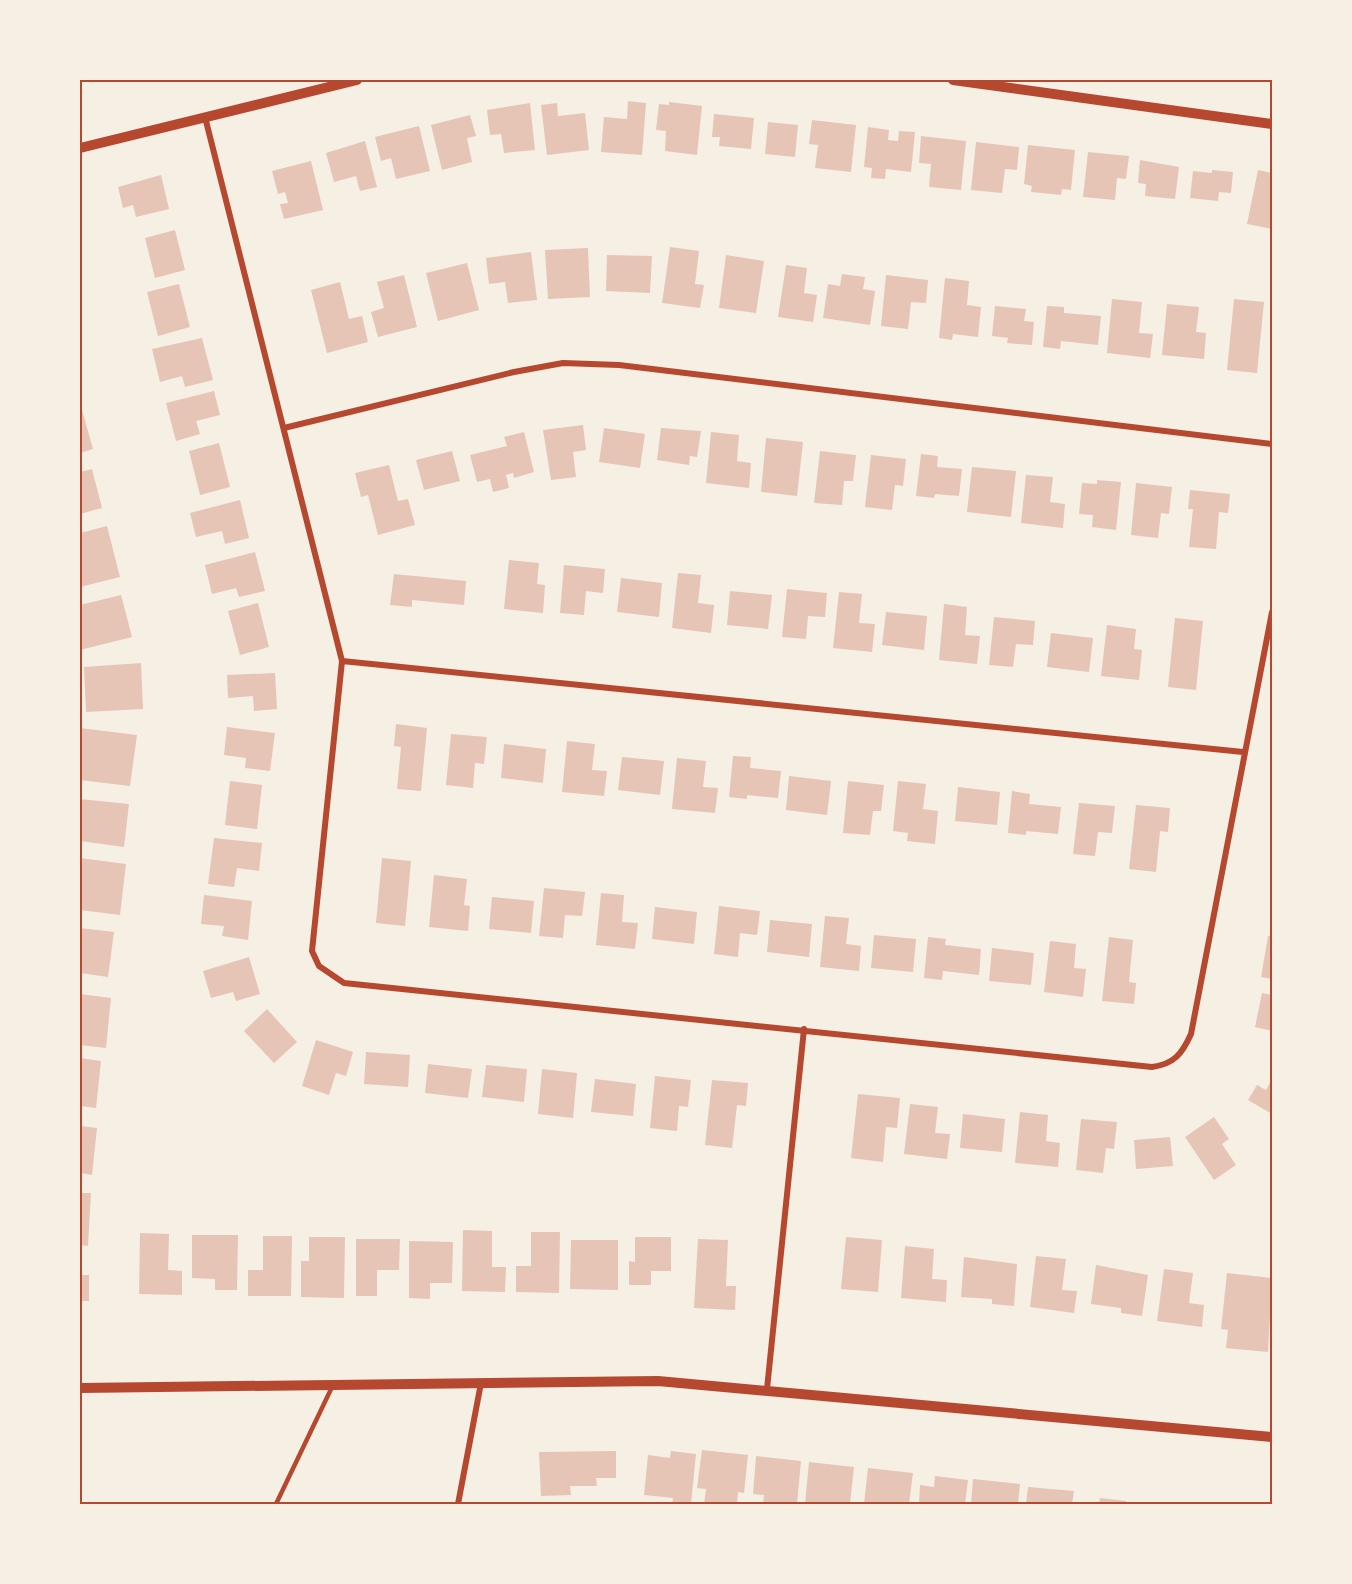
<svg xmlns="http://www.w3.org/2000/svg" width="1352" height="1584" viewBox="0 0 1352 1584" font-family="Mulish,sans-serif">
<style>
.building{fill:#e6c5b7}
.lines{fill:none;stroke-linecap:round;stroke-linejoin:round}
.service{stroke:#b5482f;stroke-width:4.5}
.minor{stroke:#b5482f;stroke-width:6}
.tertiary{stroke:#b5482f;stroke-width:10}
.neatline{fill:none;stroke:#b5482f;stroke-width:2}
</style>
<rect width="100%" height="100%" fill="#f6efe4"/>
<path class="building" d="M628,101L646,103L642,155L601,152L604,117L627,119Z
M669,102L702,106L697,155L665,151L666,131L656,130L659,104L669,105Z
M530,103L535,150L504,153L501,134L490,135L487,110Z
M557,103L558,116L585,113L589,150L547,155L541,105Z
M714,114L754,118L751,149L719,146L720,137H712Z
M470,115L476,136L467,138L472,162L442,170L431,125Z
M812,120L856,125L851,172L815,168L818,145L809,144Z
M768,122L798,125L795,157L765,154Z
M419,126L430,171L396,179L391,158L381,161L375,137Z
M868,127L889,130L888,140L898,141L899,131L915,132L911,172L886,169L885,179L871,178L872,168L864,167Z
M921,136L966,141L961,190L929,187L931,164L919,163Z
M365,141L377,187L360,191L356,176L334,182L326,153Z
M976,142L1019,147L1017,170L1005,169L1002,193L971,190Z
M1028,145L1075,150L1071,190L1062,189L1061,195L1031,192L1032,186L1024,184Z
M1088,152L1129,156L1126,179L1117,178L1115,200L1083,197Z
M1140,160L1179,167L1175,199L1145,196L1146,184L1138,183Z
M311,161L323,210L284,219L280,204L288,203L285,192L278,194L272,171Z
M1212,170L1233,172L1231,193L1219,192L1218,201L1190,198L1193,171L1212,173Z
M1258,170L1272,173V229L1247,224Z
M161,175L169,209L136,217L133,205L123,208L118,187Z
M175,230L185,270L155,278L145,238Z
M670,247L699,251L695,284L704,285L700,308L662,303Z
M588,248L590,297L548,299L545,250Z
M531,252L537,300L508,303L505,282L489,284L486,258Z
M607,255L652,256L650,293L606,291Z
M726,255L764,261L756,313L719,308Z
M467,263L479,310L438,321L426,273Z
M786,265L807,268L804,293L817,295L813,322L778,317Z
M842,274L865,277L863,289L875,291L870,325L823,318L828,284L840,286Z
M404,275L417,327L378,337L371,312L384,308L377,282Z
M886,275L928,280L926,303L911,302L908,329L881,326Z
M945,278L969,281L967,305L981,307L978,337L953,334L952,340L939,338Z
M340,282L349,319L362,316L368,342L327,353L311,290Z
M179,284L190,327L158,336L147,292Z
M1112,299L1142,302L1139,333L1153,334L1150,358L1107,353Z
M1234,299L1264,302L1257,373L1227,370Z
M1167,304L1199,307L1196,332L1206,333L1204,359L1162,355Z
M995,306L1026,309L1024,321L1034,322L1032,345L1007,343L1008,338L992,336Z
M1047,306L1064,307V313L1101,316L1098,345L1061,341L1060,349L1043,347Z
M202,338L213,380L185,387L182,376L160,382L152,349Z
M214,391L220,415L196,421L200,434L176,441L166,403Z
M80,403L93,449L80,453Z
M583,425L586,450L573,452L576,477L551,480L543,430Z
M604,428L645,434L640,468L599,462Z
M661,428L701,431L697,457L690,456L689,465L657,460Z
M524,432L534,472L514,478L513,473L506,475L509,488L493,492L490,479L477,482L470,455L507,446L504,437Z
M711,432L739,435L737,461L751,463L749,488L706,483Z
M766,438L803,442L797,496L761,492Z
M219,443L230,487L200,495L189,451Z
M452,451L460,481L424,490L416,460Z
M820,451L856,455L853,481H844L842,505L814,503Z
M921,454L938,456L937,467L962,469L959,496L935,494L934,498L916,496Z
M871,455L906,459L903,486L895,485L892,510L865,507Z
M389,465L398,501L408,499L415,525L378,535L368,495L361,497L355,473Z
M972,467L1016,471L1011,517L967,512Z
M92,469L102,508L80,514V472Z
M1026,475L1053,477L1050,502L1065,504L1063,528L1021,523Z
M1097,480L1121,482L1116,530L1092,527L1093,515L1079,514L1082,483L1097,484Z
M1136,483L1172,487L1169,514L1161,513L1158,538L1131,535Z
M1190,490L1230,494L1228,513L1219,512L1216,549L1189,547L1193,509H1188Z
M240,500L249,538L225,544L222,531L196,537L190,513Z
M107,526L120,577L80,587V533Z
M255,552L265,591L239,597L236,588L212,594L205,565Z
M509,560L539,563L537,584L545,585L543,613L504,609Z
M564,565L605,569L603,593L586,591L584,615L560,613Z
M678,573L701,575L698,603L714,605L711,633L672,628Z
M394,574L466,581L464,605L412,600V607L390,605Z
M621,578L662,583L659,617L617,612Z
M787,589L827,593L825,617L808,616L806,639L782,637Z
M730,591L772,595L768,629L727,625Z
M839,592L862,594L859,623L875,624L872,652L833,648Z
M121,595L132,637L80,650V605Z
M258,603L269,647L240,655L228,611Z
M944,604L967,607L965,635L980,636L977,664L939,660Z
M886,612L927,616L924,650L882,645Z
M994,617L1035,621L1033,645L1016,644L1013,667L989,665Z
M1175,618L1203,621L1196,690L1168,687Z
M1107,625L1136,629L1134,649L1142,650L1139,680L1101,676Z
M1051,633L1093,638L1089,672L1047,667Z
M141,663L143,709L86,712L84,667Z
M275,673L277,709L254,711L253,696L228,698L227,675Z
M396,724L427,728L421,791L397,789L401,747L394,746Z
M227,727L275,733L270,771L245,768L246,758L224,755Z
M80,728L137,735L130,786L80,780Z
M451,734L487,737L484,764L475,763L473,788L446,785Z
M567,741L595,744L592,770L607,771L604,796L562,792Z
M504,744L546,749L543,783L501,778Z
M733,756L751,757L750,768L781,771L778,798L747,795V799L729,797Z
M622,757L664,761L660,795L618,790Z
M677,758L706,761L703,787L718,788L715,813L672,809Z
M789,776L831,781L827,815L786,810Z
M230,781L262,785L257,829L225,825Z
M848,781L884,785L881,811H873L870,835L843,833Z
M898,781L926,784L923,809L938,811L935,844L907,841L908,833L893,831Z
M958,787L1000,792L997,825L955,821Z
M1012,791L1030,794L1029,804L1061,807L1058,834L1026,831V835L1008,833Z
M80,799L129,804L124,847L80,841Z
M1079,803L1115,806L1112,833L1098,832L1095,856L1073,854Z
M1136,805L1170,808L1168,832L1160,831L1156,872L1129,869Z
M214,838L262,843L259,871L237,868L234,887L208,884Z
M80,858L126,864L120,915L80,910Z
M382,858L411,861L405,926L376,923Z
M434,875L467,879L464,905L470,906L468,931L429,927Z
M544,888L585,892L582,916L565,915L563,938L539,936Z
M601,893L624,895L622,922L638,923L635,949L596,945Z
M204,895L252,901L248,940L222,936L224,926L201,924Z
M492,897L534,901L531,933L489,929Z
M719,906L760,911L757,935L740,933L738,957L714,954Z
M655,907L697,912L694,944L652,939Z
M825,916L849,918L846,944L861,946L859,971L820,967Z
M770,920L812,924L809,957L767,952Z
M80,928L114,932L108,977L80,973Z
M874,935L916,939L913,972L871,968Z
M1268,936H1272V979L1261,977Z
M928,937L946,939L945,945L981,949L979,975L943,971L942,980L924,978Z
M1109,937L1133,940L1129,982L1136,983L1134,1004L1102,1001Z
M1050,941L1076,944L1074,968L1086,969L1083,997L1044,992Z
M992,948L1034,953L1031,985L989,981Z
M249,957L260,994L236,1001L233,992L211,998L203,971Z
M1262,993L1272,995V1031L1255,1027Z
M80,994L111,998L106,1048L80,1045Z
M267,1009L297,1042L274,1063L244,1031Z
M316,1040L353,1052L346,1076L336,1073L329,1095L302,1086Z
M366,1052L410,1055L408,1087L364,1084Z
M80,1058L101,1061L96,1108L80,1106Z
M428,1064L472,1069L468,1098L425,1093Z
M486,1065L527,1069L524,1102L482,1097Z
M542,1069L577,1073L573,1118L538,1114Z
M655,1076L691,1080L688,1107L679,1106L677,1131L650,1128Z
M595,1079L636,1084L633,1116L591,1112Z
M1272,1079V1114L1248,1100L1257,1085L1266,1090Z
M712,1080L748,1083L746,1106L737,1105L732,1148L705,1145Z
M858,1094L900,1098L897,1128L886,1127L883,1162L851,1158Z
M910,1104L938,1107L935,1133L950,1134L947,1159L904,1154Z
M1020,1112L1048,1115L1046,1141L1060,1143L1058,1167L1015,1163Z
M963,1114L1005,1119L1002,1152L960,1148Z
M1214,1117L1229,1139L1222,1144L1236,1165L1214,1180L1185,1137Z
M1081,1119L1117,1122L1114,1149L1106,1148L1103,1173L1076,1170Z
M80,1126L97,1128L92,1175L80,1173Z
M1170,1137L1173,1166L1136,1169L1134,1140Z
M80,1193H91L88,1246L80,1245Z
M463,1230L492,1231V1267H506L505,1292L462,1291Z
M531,1232H560L559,1293L516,1292V1266H531Z
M140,1233L169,1234L168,1270L182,1271V1295L139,1294Z
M192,1235H238L237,1290H215V1279L192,1278Z
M263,1236H292L291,1296H248V1270H263Z
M309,1237H345L344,1298L301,1297V1261H309Z
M635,1237H671V1271H651V1285H629V1261L635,1262Z
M846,1237L882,1240L878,1292L841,1289Z
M356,1239H400L399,1270H377V1296H356Z
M698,1239L728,1240L726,1286H736L735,1310L694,1308Z
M571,1240H618V1290L570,1289Z
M409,1241L453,1242L452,1283H430V1299L409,1298Z
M905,1246L934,1249L932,1279L947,1280L946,1302L901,1298Z
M1036,1256L1066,1259L1062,1290L1077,1291L1074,1313L1030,1307Z
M964,1257L1017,1264L1014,1306L992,1304V1299L961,1297Z
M1096,1265L1148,1275L1142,1316L1121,1313V1308L1091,1304Z
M1164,1269L1193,1273L1189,1303L1204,1305L1202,1327L1157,1321Z
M1227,1273L1272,1278L1268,1352L1226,1348L1228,1330L1221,1329Z
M80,1275H89V1301H80Z
M702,1450L748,1455L744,1493L738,1492L737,1504H704L706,1489L697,1488Z
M616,1451V1478H596L597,1486H570L571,1495L541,1496L539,1452Z
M671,1451L696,1454L691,1504H672L673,1498L644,1495L648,1455L670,1458Z
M756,1456L801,1461L797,1504H763L764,1495L753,1494Z
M809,1462L854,1467L850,1504H805Z
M868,1468L913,1473L909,1504H864Z
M935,1476L968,1480L965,1504H919L920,1485L934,1487Z
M973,1479L1020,1484L1018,1504H971Z
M1028,1487L1074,1491L1072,1504H1026Z
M1100,1498L1126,1501V1504H1099Z"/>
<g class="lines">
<path class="service" d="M276,1504L333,1385"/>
<path class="minor" d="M205,117L342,661L312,951L319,966L344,983L1152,1067C1174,1064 1182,1054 1191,1034L1272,612
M284,428L514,372L563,363L619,365L1272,444
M342,661L1243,752
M767,1389L804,1029
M458,1504L481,1383"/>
<path class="tertiary" d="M953,80L1272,124
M80,148L357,80
M80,1388L658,1381L1272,1437"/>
</g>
<rect width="1352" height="1584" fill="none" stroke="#f6efe4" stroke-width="162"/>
<rect x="81" y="81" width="1190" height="1422" class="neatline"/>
</svg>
